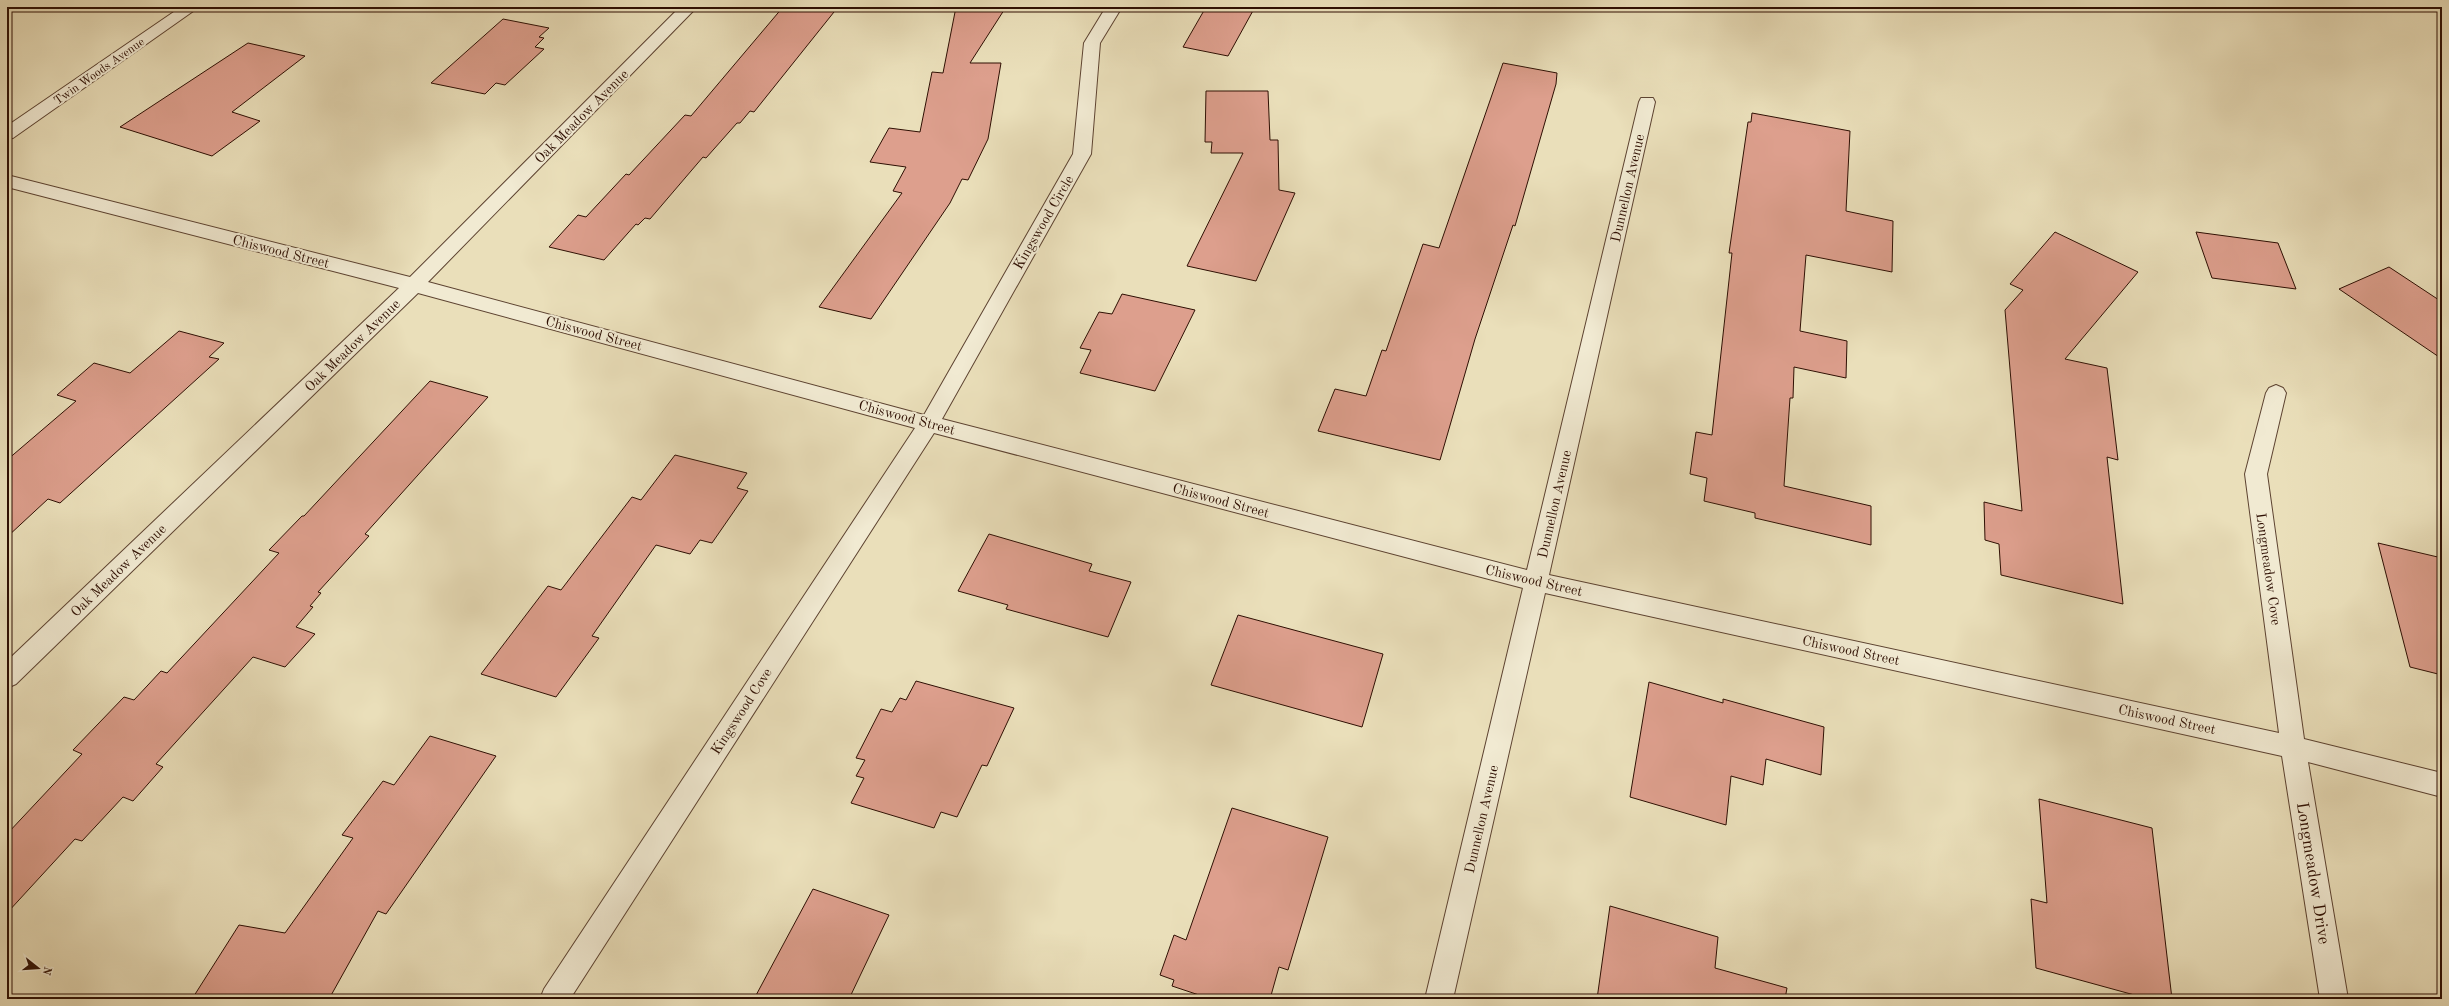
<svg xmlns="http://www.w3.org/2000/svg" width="2449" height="1006" viewBox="0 0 2449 1006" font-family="'Old Standard TT',serif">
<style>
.building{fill:#dd9f8d;stroke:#2e0f03}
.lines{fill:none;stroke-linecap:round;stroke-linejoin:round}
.minor-casing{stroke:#5d4331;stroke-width:2}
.minor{fill:#f1ead2;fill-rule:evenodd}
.labels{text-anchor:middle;stroke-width:4;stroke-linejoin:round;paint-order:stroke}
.far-street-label{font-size:12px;fill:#2e0f03;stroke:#f1ead2}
.street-label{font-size:14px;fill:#2e0f03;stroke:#f1ead2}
.near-street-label{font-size:17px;fill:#2e0f03;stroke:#f1ead2}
</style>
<rect width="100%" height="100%" fill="#eadfba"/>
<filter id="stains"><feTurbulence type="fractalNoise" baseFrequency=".005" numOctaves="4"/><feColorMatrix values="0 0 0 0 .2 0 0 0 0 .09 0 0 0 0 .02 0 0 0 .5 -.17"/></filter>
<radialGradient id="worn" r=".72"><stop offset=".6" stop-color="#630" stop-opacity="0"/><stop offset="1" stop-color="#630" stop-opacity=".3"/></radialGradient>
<path class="building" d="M783,7H838L754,112L750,111L740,123H737L706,158L703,157L650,219L645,218L638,225L636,224L604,260L549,247L578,215L586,217L626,174L629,175L685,115L691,116Z
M956,7H1006L970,63H1001L988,139L968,180L962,179L950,203L871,319L819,307L902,193L893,191L906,167L870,162L889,128L920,132L932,72L943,73Z
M1206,7H1255L1228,56L1183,47Z
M503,19L549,28L539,37L544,38L535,47L544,49L505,85L496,83L485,94L431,83Z
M248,43L305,56L232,112L260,121L212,156L120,127Z
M1503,63L1557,73L1556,84L1515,226L1513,225L1475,339L1440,460L1318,431L1335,389L1366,396L1382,350L1386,351L1423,244L1439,248Z
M1206,91H1268L1270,140H1278L1279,190L1295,193L1256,281L1187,266L1243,153H1211L1212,142H1205Z
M1752,113L1850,131L1846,211L1893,221L1892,272L1806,255L1800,331L1847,341L1846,378L1794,367L1793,398H1790L1784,486L1871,506V545L1755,518V513L1704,501L1707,478L1690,474L1696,432L1712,435L1732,253H1729L1748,122H1751Z
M2055,232L2138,272L2065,359L2107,368L2118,460L2107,457L2123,604L2001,575L1999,544L1985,540L1984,502L2022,511L2005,310L2023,290L2010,284Z
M2196,232L2278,243L2296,289L2212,278Z
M2389,267L2442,302V359L2339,289Z
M1122,294L1195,310L1155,391L1080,373L1091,350L1080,348L1099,312L1112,314Z
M179,331L224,343L209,357L219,359L60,503L48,499L7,537V460L76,401L57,395L94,363L130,373Z
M430,381L488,397L365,534L369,536L318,592L321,593L310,606L313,607L296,627L315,634L285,667L253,657L156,764L163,767L133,801L123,797L82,841L75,839L7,913V834L82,754L73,750L124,697L134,700L161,671L167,673L279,553L269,550L302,516H304Z
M675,455L747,473L737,488L748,491L712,543L700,540L690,554L656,545L592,636L599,638L556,697L481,674L548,586L561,590L632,497L641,500Z
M989,534L1092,564L1089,571L1131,582L1108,637L1006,609L1008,605L958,591Z
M2378,543L2442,558V675L2410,667Z
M1238,615L1383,654L1362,727L1211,685Z
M916,681L1014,708L987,766L982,765L957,817L941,812L934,828L851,803L864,778L856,776L865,760L856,758L881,709L892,712L900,698L906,700Z
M1649,682L1723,703V699L1824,727L1821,775L1766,759L1763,785L1731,776L1726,825L1630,797Z
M430,736L496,756L386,914L378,911L329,999H192L239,925L285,933L353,838L342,835L383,781L394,785Z
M2039,799L2152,828L2172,999H2149L2036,968L2031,899L2047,903Z
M1232,808L1328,837L1288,970L1279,967L1270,999H1211L1172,986L1174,980L1160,975L1174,935L1186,940Z
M813,889L889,915L849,999H754Z
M1610,906L1718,937L1715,968L1787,988L1785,999H1597Z"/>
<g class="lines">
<defs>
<path id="minor" d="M181,7H199L13,138L7,139V126Z
M680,7H697L428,282L924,415L1073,154L1084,43L1106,7H1122L1100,43L1091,154L942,419L1527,570L1639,102L1641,98H1653L1655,102L1549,575L2279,733L2245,474L2266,393L2269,388L2276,385L2283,388L2286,393L2267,474L2304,739L2442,773V797L2308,762L2348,999H2320L2282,756L1545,593L1453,999H1425L1523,588L934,433L570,999H540L544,989L915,428L418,293L16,684L7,688V661L399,288L7,187V175L410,277Z"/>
</defs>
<use href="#minor" class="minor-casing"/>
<use href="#minor" class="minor"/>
</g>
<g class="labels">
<g class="far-street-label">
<text transform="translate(99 71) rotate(-35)" y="4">Twin Woods Avenue</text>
</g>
<g class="street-label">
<text transform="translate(581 116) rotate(-45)" y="5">Oak Meadow Avenue</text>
<text transform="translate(1627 188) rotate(-77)" y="5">Dunnellon Avenue</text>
<text transform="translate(1043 222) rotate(-60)" y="5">Kingswood Circle</text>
<text transform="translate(281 251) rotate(14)" y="5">Chiswood Street</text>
<text transform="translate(594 333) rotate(15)" y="5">Chiswood Street</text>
<text transform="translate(352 345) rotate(-44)" y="5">Oak Meadow Avenue</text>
<text transform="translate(907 417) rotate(15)" y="5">Chiswood Street</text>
<text transform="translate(1221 500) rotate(15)" y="5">Chiswood Street</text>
<text transform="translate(1554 504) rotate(-77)" y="5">Dunnellon Avenue</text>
<text transform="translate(2269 569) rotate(82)" y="5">Longmeadow Cove</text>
<text transform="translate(118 570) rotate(-44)" y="5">Oak Meadow Avenue</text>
<text transform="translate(1534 580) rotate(13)" y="5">Chiswood Street</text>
<text transform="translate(1851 650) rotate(12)" y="5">Chiswood Street</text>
<text transform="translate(741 711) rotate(-57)" y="5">Kingswood Cove</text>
<text transform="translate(2167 719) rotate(12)" y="5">Chiswood Street</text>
<text transform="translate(1481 819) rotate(-77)" y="5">Dunnellon Avenue</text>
</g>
<g class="near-street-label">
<text transform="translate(2314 873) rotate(81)" y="6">Longmeadow Drive</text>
</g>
</g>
<rect width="2449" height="1006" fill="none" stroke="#eadfba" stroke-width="24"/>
<rect x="8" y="8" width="2433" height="990" fill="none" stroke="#2e0f03" stroke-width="2"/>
<rect x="12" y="12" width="2425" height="982" fill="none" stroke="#2e0f03"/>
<g transform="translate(38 968) rotate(107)" stroke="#f1ead2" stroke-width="3" paint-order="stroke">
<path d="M0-3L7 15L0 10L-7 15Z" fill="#2e0f03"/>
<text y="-6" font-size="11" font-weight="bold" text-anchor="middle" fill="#2e0f03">N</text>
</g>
<rect width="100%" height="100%" filter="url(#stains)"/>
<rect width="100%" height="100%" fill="url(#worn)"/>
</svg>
